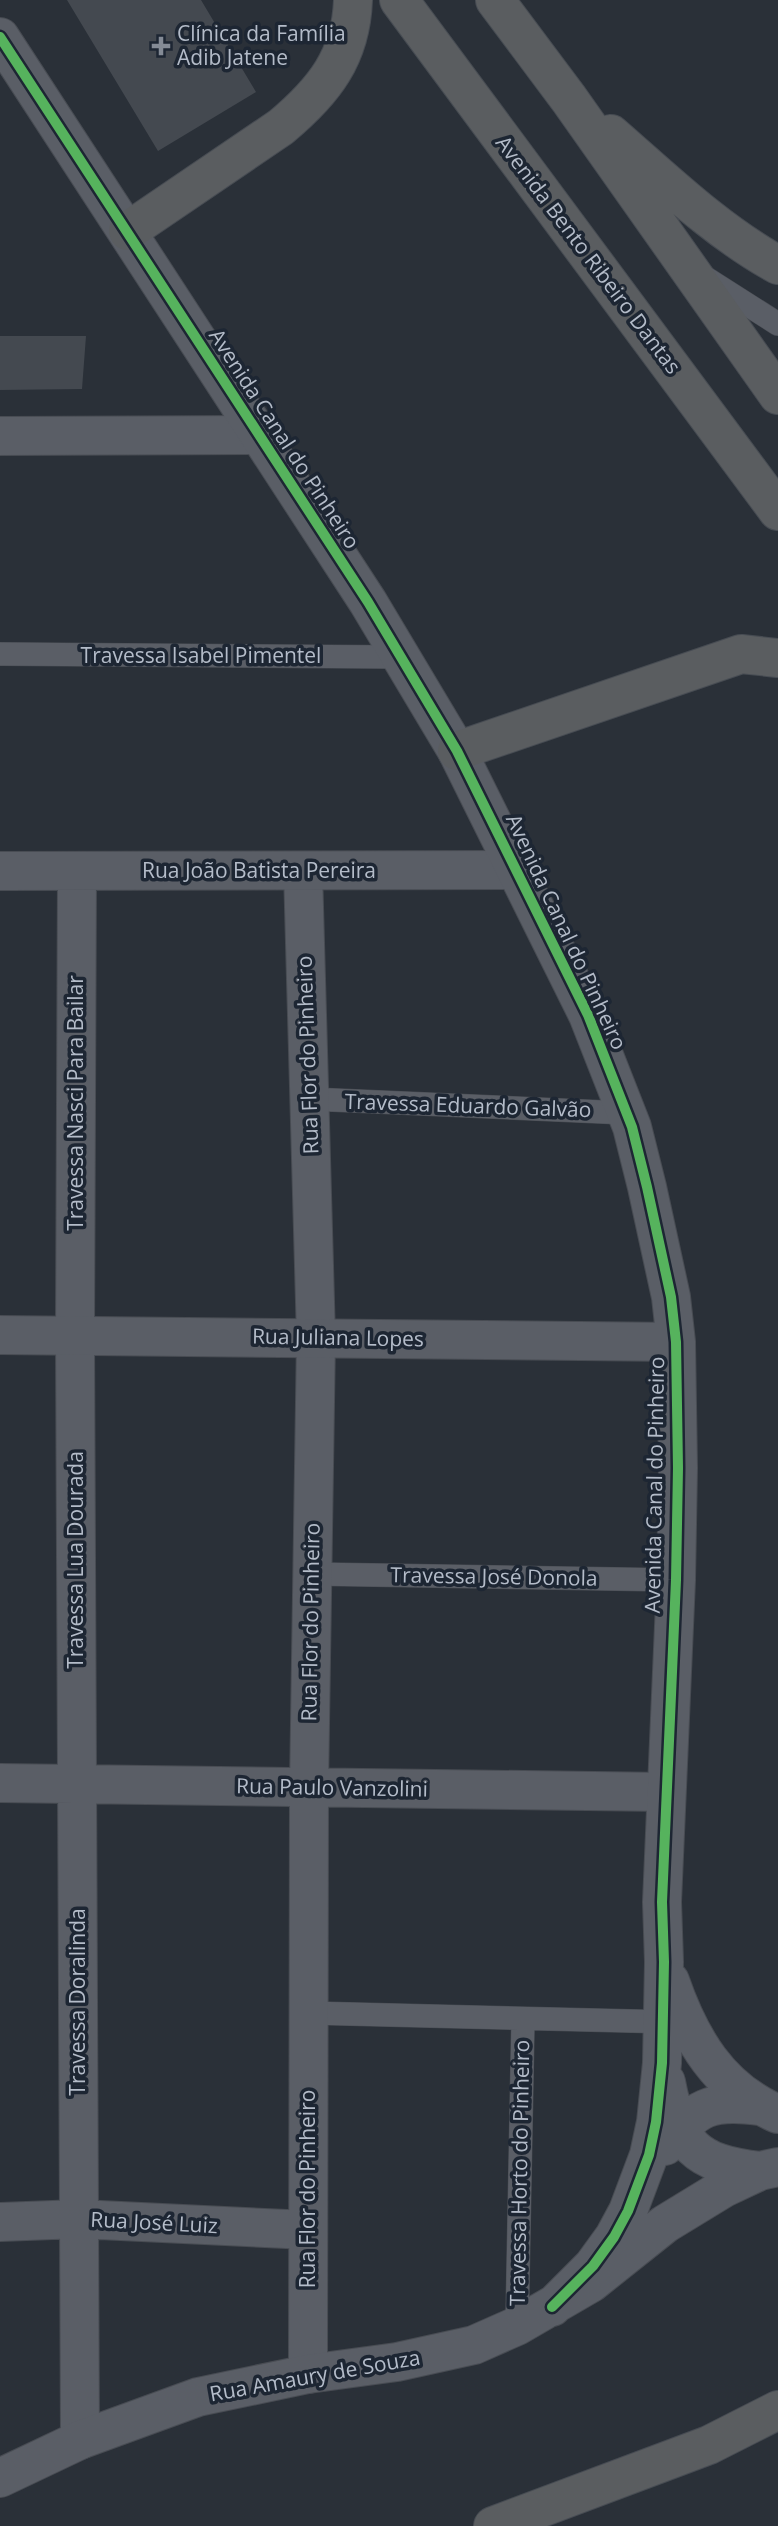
<svg xmlns="http://www.w3.org/2000/svg" width="778" height="2526" viewBox="0 0 778 2526" font-family="'Open Sans',sans-serif">
<style>
.building{fill:#444950}
.lines{fill:none;stroke-linecap:round;stroke-linejoin:round}
.service-casing{stroke:#484c53;stroke-width:24}
.minor-casing{stroke:#484c53;stroke-width:40}
.tertiary-casing{stroke:#484c53;stroke-width:40}
.motorway-casing{stroke:#474c53;stroke-width:40}
.service{stroke:#5a5e66;stroke-width:23}
.minor{stroke:#5a5e66;stroke-width:38}
.tertiary{stroke:#5a5e66;stroke-width:38}
.motorway{stroke:#5a5d60;stroke-width:38}
.cycleway-casing{stroke:#1d2633;stroke-width:15}
.cycleway{stroke:#56b35d;stroke-width:10}
.poi-dot{fill:#848b96;stroke:#1d2633;stroke-width:2.5}
.labels{text-anchor:middle;stroke-width:7;stroke-linejoin:round;paint-order:stroke}
.poi-label{font-size:21px;fill:#b4bcc9;stroke:#1d2633;text-anchor:start}
.street-label{font-size:21px;fill:#b4bcc9;stroke:#1d2633}
</style>
<rect width="100%" height="100%" fill="#2a3038"/>
<path class="building" d="M67,0H201L256,92L158,151Z
M0,336H86L82,389L0,390Z"/>
<g class="lines">
<defs>
<path id="service" d="M704,277L778,324
M0,654L401,657
M310,1099L626,1113
M312,1574L676,1580
M309,2013L672,2022
M517,2326L523,2019"/>
<path id="minor" d="M0,436L258,435
M0,871L517,870
M77,871L75,1336L80,2440
M303,871L316,1338L309,1788L308,2374
M0,1783L665,1792
M0,2222L79,2219L308,2230"/>
<path id="tertiary" d="M0,37L368,602L457,751L588,1015L632,1127L647,1187L671,1297L676,1342L678,1468L676,1580L662,1902L664,1962L662,2063L656,2122L649,2155L628,2211L614,2237L593,2266L552,2307
M0,1335L676,1342
M670,1981C690,2039 719,2089 778,2114
M666,2082C678,2145 695,2164 760,2171
M665,2146C695,2107 711,2099 759,2106
M0,2478L80,2440L198,2397L308,2374L397,2362L474,2345L517,2326L591,2283L665,2224L724,2188L760,2171L778,2167"/>
<path id="motorway" d="M399,0L778,511
M495,0L569,99L778,395
M611,134C664,180 716,231 778,265
M128,231L281,127C324,91 351,57 353,0
M457,751L741,654L778,658
M493,2526L709,2445L778,2410"/>
</defs>
<use href="#service" class="service-casing"/>
<use href="#minor" class="minor-casing"/>
<use href="#tertiary" class="tertiary-casing"/>
<use href="#motorway" class="motorway-casing"/>
<use href="#service" class="service"/>
<use href="#minor" class="minor"/>
<use href="#tertiary" class="tertiary"/>
<use href="#motorway" class="motorway"/>
<defs>
<path id="cycleway" d="M0,37L368,602L457,751L588,1015L632,1127L647,1187L671,1297L676,1342L678,1468L676,1580L662,1902L664,1962L662,2063L656,2122L649,2155L628,2211L614,2237L593,2266L552,2307"/>
</defs>
<use href="#cycleway" class="cycleway-casing"/>
<use href="#cycleway" class="cycleway"/>
</g>
<path class="poi-dot" d="M157.5 35.5h7v7h7v7h-7v7h-7v-7h-7v-7h7z"/>
<g class="labels">
<g class="poi-label">
<text x="177" y="41">Clínica da Família<tspan x="177" dy="24">Adib Jatene</tspan></text>
</g>
<g class="street-label">
<text transform="translate(588 255) rotate(53)" y="7">Avenida Bento Ribeiro Dantas</text>
<text transform="translate(284 439) rotate(57)" y="7">Avenida Canal do Pinheiro</text>
<text x="201" y="663">Travessa Isabel Pimentel</text>
<text x="259" y="878">Rua João Batista Pereira</text>
<text transform="translate(566 932) rotate(65)" y="7">Avenida Canal do Pinheiro</text>
<text transform="translate(308 1055) rotate(-92)" y="7">Rua Flor do Pinheiro</text>
<text transform="translate(76 1103) rotate(-90)" y="7">Travessa Nasci Para Bailar</text>
<text transform="translate(468 1106) rotate(2)" y="7">Travessa Eduardo Galvão</text>
<text transform="translate(338 1338) rotate(1)" y="7">Rua Juliana Lopes</text>
<text transform="translate(655 1485) rotate(-89)" y="7">Avenida Canal do Pinheiro</text>
<text transform="translate(76 1560) rotate(-90)" y="7">Travessa Lua Dourada</text>
<text transform="translate(494 1577) rotate(1)" y="7">Travessa José Donola</text>
<text transform="translate(311 1622) rotate(-89)" y="7">Rua Flor do Pinheiro</text>
<text transform="translate(332 1788) rotate(1)" y="7">Rua Paulo Vanzolini</text>
<text transform="translate(78 2002) rotate(-90)" y="7">Travessa Doralinda</text>
<text transform="translate(520 2173) rotate(-89)" y="7">Travessa Horto do Pinheiro</text>
<text transform="translate(308 2189) rotate(-90)" y="7">Rua Flor do Pinheiro</text>
<text transform="translate(154 2223) rotate(3)" y="7">Rua José Luiz</text>
<text transform="translate(315 2376) rotate(-10)" y="7">Rua Amaury de Souza</text>
</g>
</g>
</svg>
